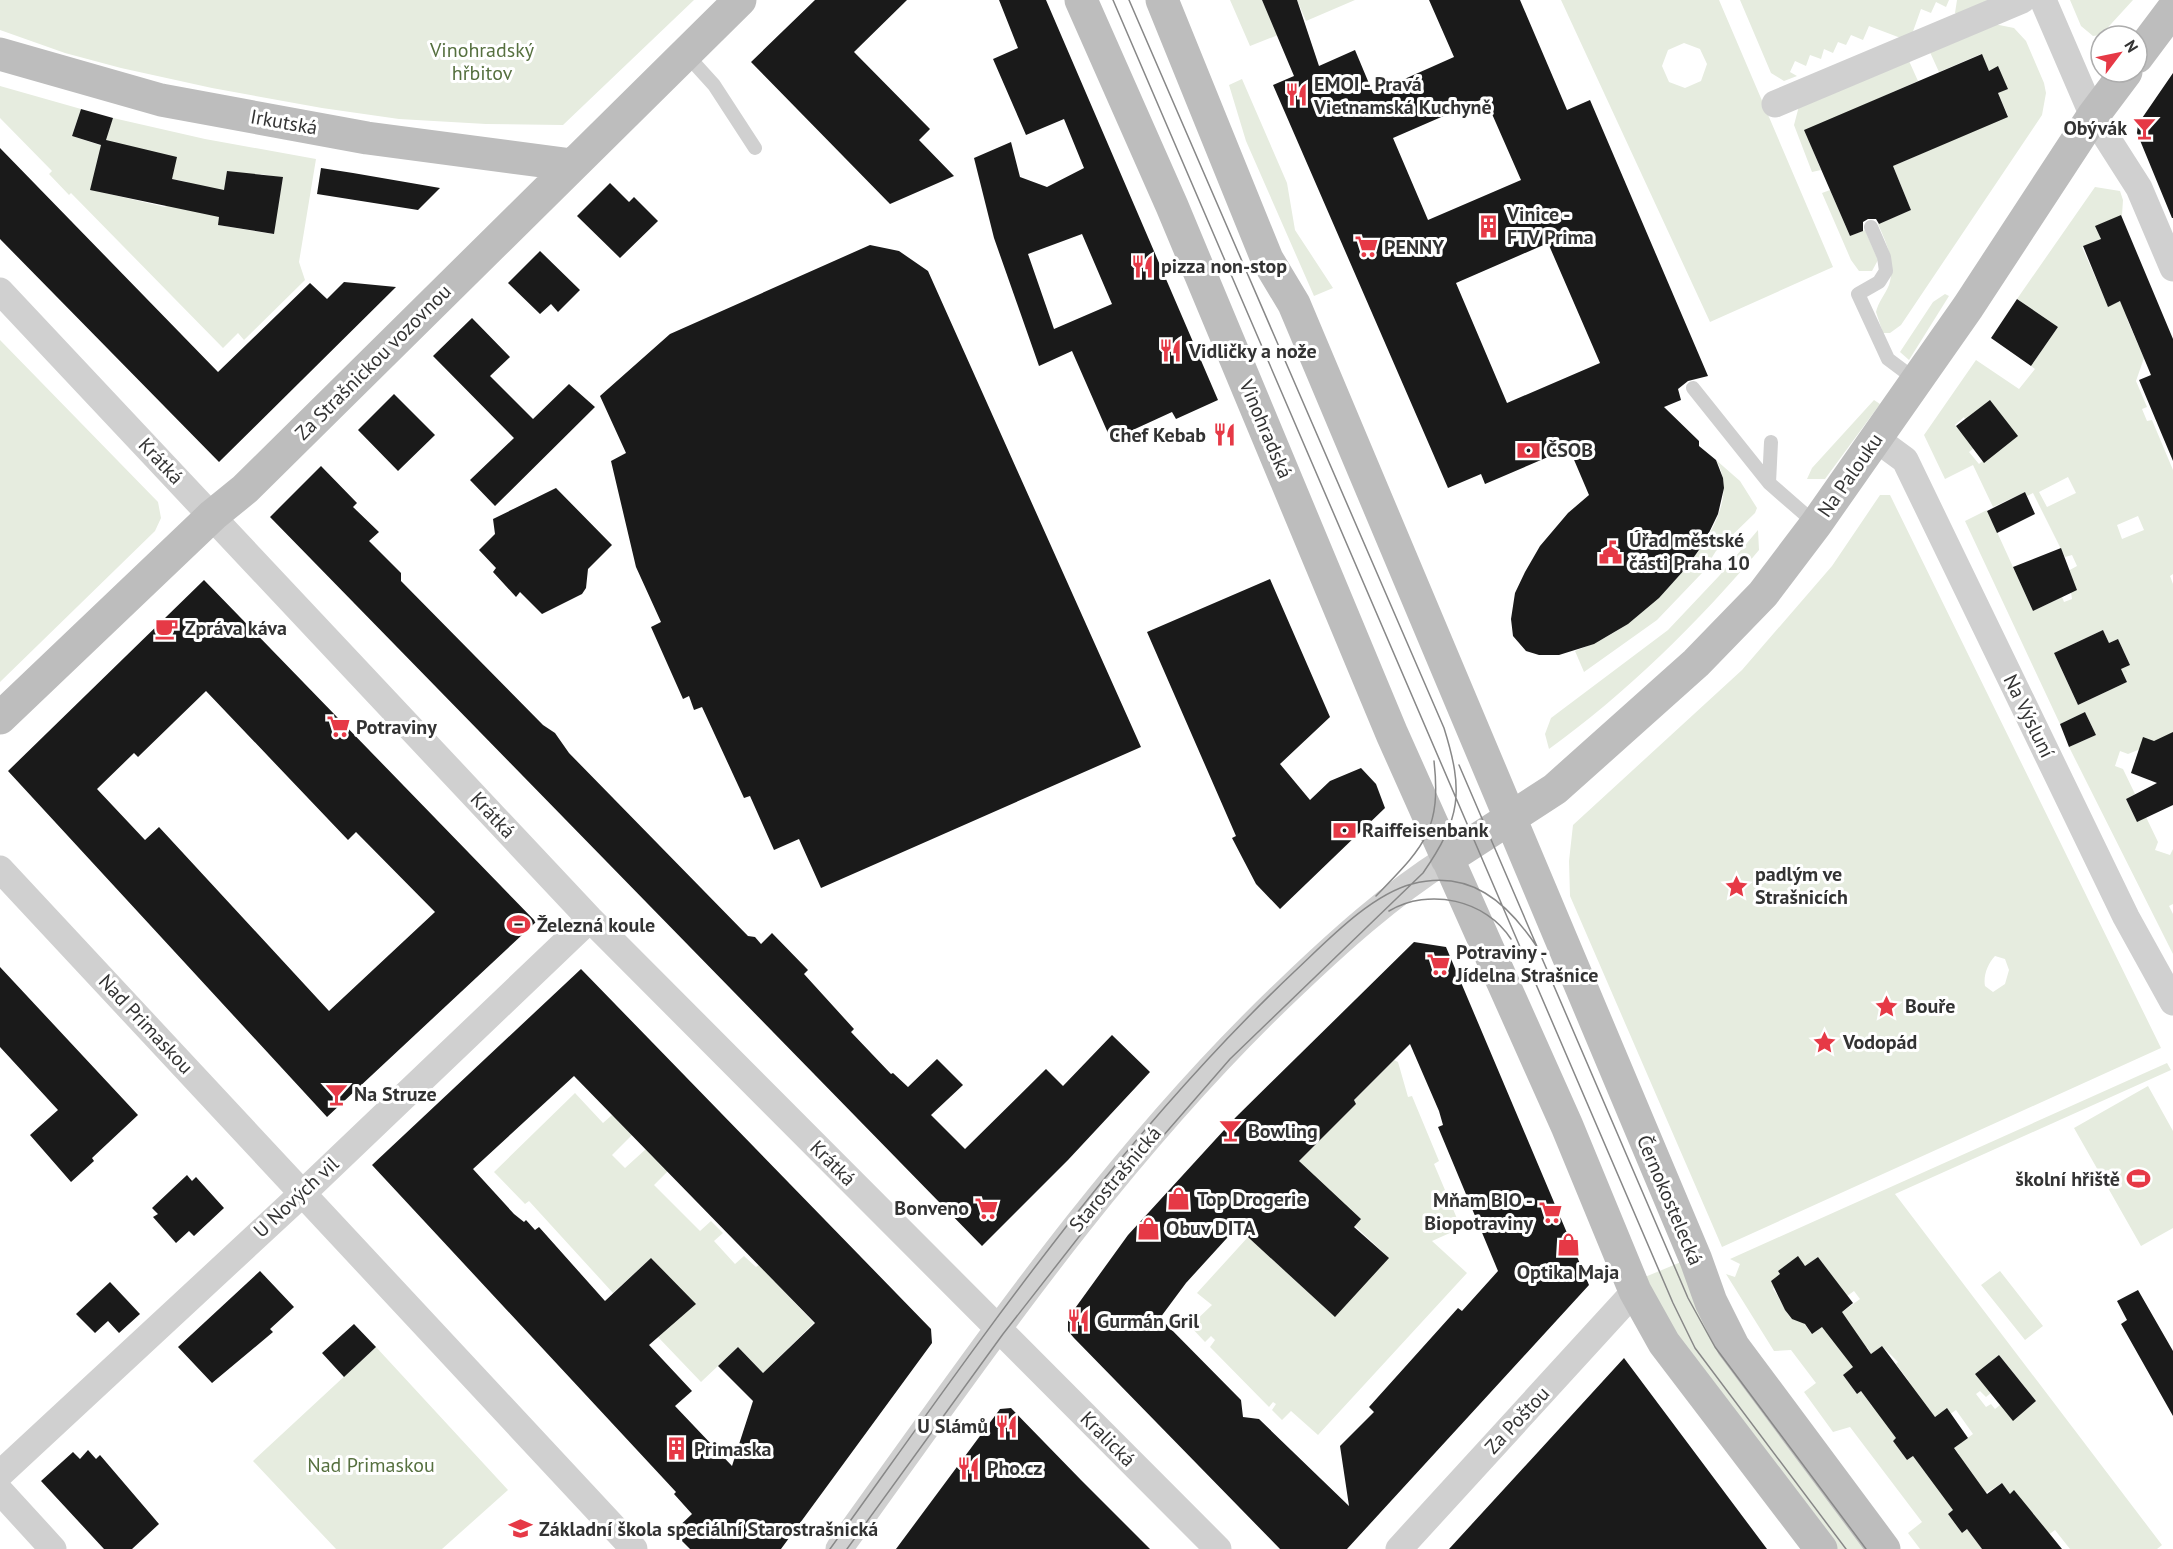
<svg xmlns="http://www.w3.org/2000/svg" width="2173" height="1549" viewBox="0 0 2173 1549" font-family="'PT Sans',sans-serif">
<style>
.green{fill:#e6ecdf;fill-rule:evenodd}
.building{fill:#1a1a1a;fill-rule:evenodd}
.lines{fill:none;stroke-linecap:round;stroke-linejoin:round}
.lane{stroke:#d0d0d0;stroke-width:14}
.street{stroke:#d0d0d0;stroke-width:27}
.secondary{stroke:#bdbdbd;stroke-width:33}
.tram{stroke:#888;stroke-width:1.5}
.labels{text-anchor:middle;stroke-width:6;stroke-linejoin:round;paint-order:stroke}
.park-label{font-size:20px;fill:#56703f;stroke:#fff}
.poi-label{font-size:20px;font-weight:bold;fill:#333;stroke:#fff;text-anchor:start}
.street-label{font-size:20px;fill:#333;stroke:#fff}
</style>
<rect width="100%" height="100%" fill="#fff"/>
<path class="green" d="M0,0H694L563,125L486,124L399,119L322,108L212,88L121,68L65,53L0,30Z
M1230,0H1262L1278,35L1250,46Z
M1297,0H1355L1306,21Z
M1561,0H1719L1833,267L1710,322ZM1684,43L1700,49L1707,64L1701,81L1685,88L1669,82L1662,66L1668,50Z
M1740,0H1949L1946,7L1936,2L1931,13L1921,9L1911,37L1906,40L1869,26L1863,40L1851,35L1846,45L1838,42L1833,53L1824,49L1821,59L1810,55L1806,66L1795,61L1790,72L1797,76L1784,81L1771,73Z
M1957,0H1993L1960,16L1955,13Z
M2070,0H2133L2101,35L2093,36L2081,26Z
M1994,24L2014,28L2026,41L2044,83L2046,93L2042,115L1901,325L1890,333H1883L1876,312C1878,302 1885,295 1889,285C1896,262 1887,245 1878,224L1911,210L1893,166L2008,116L1998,93L2007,89L1998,67L1989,71L1981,54L1939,72L1929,50Z
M1909,61L1918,81L1805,131L1821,170L1812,172L1794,125L1799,106Z
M1242,79L1287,183L1295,230L1333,288L1314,296L1246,141L1229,85Z
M0,86L81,109L72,136L103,146L113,118L205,139L316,159L299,262L305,280L244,340L238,333L223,348L71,193L69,195L49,174L52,171L0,118ZM261,174L283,178L273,234L218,225ZM172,179L187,182L165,207L105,193Z
M2095,187L2120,191L2123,200L2122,215L2096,226L2101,239L2082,247L2108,306L2125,299L2127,319L2144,358L2136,381L2147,407L2142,409L2147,421L2152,420L2173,470V574L2170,576L2173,584V736L2128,754L2120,751L2115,766L2123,769L2135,794L2126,799L2137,821L2146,817L2158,842L2155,850L2170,855L2173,849V904L2169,906L2173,914V954L2069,747L2096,735L2085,712L2060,724L1965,521L1987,510L2033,611L2062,597L2064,602L2072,599L2068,571L2077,566L2072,555L2065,557L2033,493L2027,496L2025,492L1993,507L1973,465L1945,479L1924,435L1976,360L2019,389L2035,369L2031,366L2058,327L2017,299ZM1964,417L1984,460L1979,464L1969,452L1975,447L1955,425ZM2068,477L2076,493L2047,507L2039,492ZM2138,516L2144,530L2122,539L2117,525ZM2103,630L2109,643L2118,639L2130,665L2121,669L2127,682L2078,705L2054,653Z
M1830,190L1850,236L1865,230L1878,260L1872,271H1859L1851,260L1822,193Z
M1945,294L1949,296L1909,360L1900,352L1933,302Z
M0,340L158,502L161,518L155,531L0,682Z
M1874,400L1880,404L1825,479H1807L1812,468Z
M1716,460L1740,481L1757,508L1755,513L1716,551L1702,573L1657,620L1584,672L1575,651C1594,644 1612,635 1628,623C1667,594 1749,513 1716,460Z
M1880,495H1890L1892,499L2161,1048L1722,1247L1570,896L1569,861L1573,825L1742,670L1832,566ZM1995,956L2005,959L2009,970L2005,984L1993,992L1985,986C1983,976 1988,963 1995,956Z
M1758,530L1759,550C1701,620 1623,696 1549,749L1545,734L1551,718L1668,630L1719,576Z
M1394,1060L1398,1062L1408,1097L1412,1096L1439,1161L1434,1164L1461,1228L1432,1241L1467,1273L1318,1435L1291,1411L1282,1420L1272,1410L1276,1404L1273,1402L1269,1407L1210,1347L1215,1340L1211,1336L1205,1342L1190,1326L1212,1305L1197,1293L1248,1237L1330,1312L1385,1262L1384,1253L1292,1168L1356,1104L1354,1100Z
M2167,1063L2171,1070L1895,1194L2162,1545L2157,1549H2070L2055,1530L2029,1549L2014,1491L2010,1494L2002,1483C1984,1496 1965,1501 1948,1514L1962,1533L1967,1529L1982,1549H1920L1908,1533L1922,1522L1850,1427L1833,1432L1804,1392L1816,1383L1791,1350L1774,1351L1726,1274L1735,1277L1740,1264L1730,1259ZM1797,1257L1805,1266L1818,1257L1847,1296L1854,1291L1860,1299L1812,1334L1799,1317L1792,1319C1784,1311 1781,1299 1773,1289L1780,1274L1778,1271ZM1882,1346L1898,1362L1896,1364L1908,1380L1872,1406L1861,1391L1857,1394L1843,1375L1858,1364L1853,1357L1867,1347L1871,1354ZM1999,1355L2036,1401L2013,1420L2000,1405L1995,1409L1991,1404L1986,1407L1976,1394L1980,1391L1986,1397L1991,1393L1975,1374ZM1926,1405L1935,1417L1945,1410L1949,1415L1956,1410L1973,1434L1954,1448L1959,1454L1929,1477L1913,1456L1907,1460L1893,1441L1915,1423Z
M2148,1086L2173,1131V1228L2141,1246L2074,1128Z
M575,1093L603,1123L612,1115L632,1135L612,1155L625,1168L646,1149L668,1171L654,1185L700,1231L711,1221L723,1233L714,1241L735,1264L744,1256L756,1267L759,1265L814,1323L763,1373L738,1347L701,1382L658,1337L695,1304L651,1258L613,1293L529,1201L525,1204L494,1172Z
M1681,1262L1872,1549H1835L1672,1333L1645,1277Z
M2000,1271L2043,1326L2025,1340L1981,1285Z
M376,1347L508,1490L442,1549H336L253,1461Z"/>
<path class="building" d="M815,0H907L854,52L930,129L919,140L954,176L890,204L751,62Z
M999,0H1046L1218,400L1176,419L1172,412L1111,440L1072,351L1039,366L994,238L974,158L1011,142L1020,177L1047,187L1084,168L1064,119L1026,135L993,59L1018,48ZM1082,234L1112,304L1054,329L1028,254Z
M1262,0H1297L1319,66L1355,50L1373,93L1454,57L1429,0H1520L1567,110L1590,100L1708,376L1688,381L1678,389L1681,400L1664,407L1699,441V446L1716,460L1723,478L1724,488L1718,514L1704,543L1686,568L1659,598L1628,624L1594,644L1559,655H1539L1526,651L1513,636L1511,619L1515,593L1525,572L1540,546L1568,513L1589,495L1569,448L1485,484L1481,474L1448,488L1273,85L1294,76ZM1485,98L1521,180L1428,220L1393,138ZM1548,243L1600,363L1507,403L1456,283Z
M1982,54L1989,71L1998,66L2008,89L1998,93L2008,117L1893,166L1911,210L1879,224L1876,219H1868L1863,222V231L1850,236L1804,130Z
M2173,73V218H2172L2137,133L2138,124Z
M81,109L113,118L106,140L177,157L172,179L224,190L227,171L283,177L274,234L218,225L219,217L90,190L101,145L72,136Z
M0,148L218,372L310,283L327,299L344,282L396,287L219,462L0,239Z
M321,168L353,173L440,188L418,210L317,194Z
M610,183L629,202L634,197L658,221L620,258L577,216Z
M2121,215L2173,339V461L2139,380L2151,375L2120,301L2108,307L2083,246L2101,239L2095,226Z
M870,245L899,251L928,271L1141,747L821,888L799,839L774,850L750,796L744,798L702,707L694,710L689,696L683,699L651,627L661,622L636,567L611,461L626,453L600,396L670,334Z
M540,251L580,290L558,312L551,304L540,314L508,283Z
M2017,299L2058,327L2031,366L1991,338Z
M472,318L510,357L490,376L533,419L569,384L595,407L495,506L470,480L514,438L433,356Z
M394,394L435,435L398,471L358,430Z
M1990,400L2018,436L1984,463L1956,426Z
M321,466L357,503L353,507L379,532L369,541L401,573V581L543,725L555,733L569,753L748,936L755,937L761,944L772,933L808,970L804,974L854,1029L851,1032L891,1074L893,1073L908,1087L937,1059L963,1085L931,1115L965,1149L1046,1069L1063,1086L1112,1035L1150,1072L1068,1160L982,1246L270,517Z
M556,488L612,545L588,569L586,588L582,594L542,614L520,592L516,597L493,572L496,568L479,550L495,534L493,519Z
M2025,492L2035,514L1997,533L1987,511Z
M2061,548L2077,590L2033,611L2013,567Z
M1270,579L1330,717L1280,764L1310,800L1330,781L1361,768L1376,784L1385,808L1280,909L1256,884L1232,838L1236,836L1147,632Z
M204,580L536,922L327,1117L8,771ZM206,691L348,840L356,832L435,912L329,1011L159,827L145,840L97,789L134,753L138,757Z
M2103,630L2109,643L2118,639L2130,665L2121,669L2127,682L2078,705L2054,653Z
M2085,712L2096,735L2069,747L2060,724Z
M2173,732V805L2137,822L2126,799L2157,783L2131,773L2143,737L2154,741Z
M1414,942L1446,947L1589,1285L1347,1549H1280L1074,1338L1068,1331V1318L1128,1235L1236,1117ZM1410,1044L1439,1111L1443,1125L1438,1127L1498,1271L1462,1311L1458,1308L1369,1407L1374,1412L1340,1446L1349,1506L1259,1419L1243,1417L1241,1400L1160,1318L1186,1283L1237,1227L1335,1317L1389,1258L1354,1227L1361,1219L1299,1161L1356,1104L1354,1100Z
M0,967L138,1115L92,1158L94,1161L71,1182L30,1135L58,1110L0,1047Z
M581,969L931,1329L932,1343L781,1549H690L673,1532L692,1514L674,1494L676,1492L372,1165ZM574,1076L815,1323L763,1373L738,1347L718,1366L753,1401L732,1466L675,1406L692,1391L649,1345L696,1304L651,1258L605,1301L539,1227L535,1230L526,1220L524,1222L514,1214L473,1169Z
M187,1175L192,1181L196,1177L224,1208L194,1236L189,1231L176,1243L153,1217L158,1214L152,1208Z
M1798,1256L1805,1266L1818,1257L1853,1303L1842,1312L1871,1354L1882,1346L1935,1417L1947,1408L1968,1438L1954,1448L1987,1494L2002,1483L2010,1494L2014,1490L2062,1549H1982L1967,1529L1962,1533L1948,1514L1953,1510L1913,1456L1907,1460L1893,1441L1896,1438L1861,1391L1857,1394L1843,1375L1853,1367L1822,1327L1812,1334L1805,1324L1792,1319L1785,1310L1771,1281L1780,1274L1778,1271Z
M260,1271L294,1307L270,1329L273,1332L212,1383L178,1347Z
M110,1282L140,1314L119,1333L108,1321L95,1333L76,1314Z
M2138,1290L2173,1351V1416L2121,1324L2127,1320L2117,1301Z
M354,1324L376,1347L344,1377L322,1353Z
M1999,1355L2036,1401L2013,1421L1975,1374Z
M1624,1358L1767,1549H1449L1538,1452Z
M1011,1408L1081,1480L1150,1549H896L1000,1409Z
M88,1450L96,1459L100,1455L159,1524L132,1549H104L41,1481L73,1452L80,1459Z"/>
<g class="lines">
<path class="lane" d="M685,53L714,85L755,148
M1871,227L1884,257L1886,271L1879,282L1858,294L1888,359L1916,380
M1693,388L1769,483L1816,524
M1769,483L1771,442"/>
<path class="street" d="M2043,0L2093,116L2139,188L2173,268
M1775,104L2022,0
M0,291L590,919L1218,1549
M1875,438L1905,460L2126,917L2173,1002
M0,869L634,1549
M0,1474L304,1192L590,919
M0,1491L53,1549
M839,1549C979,1355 1115,1154 1289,989C1338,942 1390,895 1447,859
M1399,1549L1635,1291"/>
<path class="secondary" d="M1081,0L1172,206L1392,734L1567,1126L1635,1291L1664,1343L1821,1549
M1162,0L1267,259L1294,304L1696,1260L1711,1302L1733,1346L1884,1549
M0,54L161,100L367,138L572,165
M2137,57L2173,9
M0,718L213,515L245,489L740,0
M1447,859L1555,789L1696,663L1763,594L1816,524L1968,307L2093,116L2126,72"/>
<path class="tram" d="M1113,0L1673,1303L1695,1348L1846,1549
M1459,765L1688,1298L1715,1347L1866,1549
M1376,896C1422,848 1442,832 1434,761
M1389,911C1429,887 1486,900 1511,939
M830,1549C975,1348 1114,1142 1295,971C1326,942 1370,895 1412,884C1470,869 1507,902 1537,947
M847,1549L1003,1334L1110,1197L1230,1059L1423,873C1461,818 1464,792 1444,728L1129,0"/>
</g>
<defs>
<symbol id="restaurant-bare" viewBox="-9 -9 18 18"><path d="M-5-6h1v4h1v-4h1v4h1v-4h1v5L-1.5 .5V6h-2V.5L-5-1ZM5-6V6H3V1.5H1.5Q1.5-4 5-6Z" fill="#e63946" stroke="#fff" stroke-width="2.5" paint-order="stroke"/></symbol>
<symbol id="bar-bare" viewBox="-9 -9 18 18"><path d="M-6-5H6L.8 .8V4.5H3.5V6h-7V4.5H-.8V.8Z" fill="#e63946" stroke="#fff" stroke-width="2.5" paint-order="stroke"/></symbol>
<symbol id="building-bare" viewBox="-9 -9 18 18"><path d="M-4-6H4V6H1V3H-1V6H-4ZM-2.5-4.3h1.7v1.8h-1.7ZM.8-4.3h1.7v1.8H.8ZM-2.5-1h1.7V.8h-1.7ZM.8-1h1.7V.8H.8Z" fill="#e63946" stroke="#fff" stroke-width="2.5" paint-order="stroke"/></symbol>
<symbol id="supermarket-bare" viewBox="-9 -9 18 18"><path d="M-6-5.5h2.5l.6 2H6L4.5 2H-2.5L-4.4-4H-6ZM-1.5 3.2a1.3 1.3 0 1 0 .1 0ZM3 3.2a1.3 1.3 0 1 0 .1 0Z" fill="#e63946" stroke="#fff" stroke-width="2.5" paint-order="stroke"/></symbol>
<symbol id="bank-bare" viewBox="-9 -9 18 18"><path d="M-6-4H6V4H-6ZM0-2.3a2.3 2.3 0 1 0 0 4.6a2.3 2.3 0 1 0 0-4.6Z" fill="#e63946" stroke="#fff" stroke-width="2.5" paint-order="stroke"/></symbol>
<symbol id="civic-bare" viewBox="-9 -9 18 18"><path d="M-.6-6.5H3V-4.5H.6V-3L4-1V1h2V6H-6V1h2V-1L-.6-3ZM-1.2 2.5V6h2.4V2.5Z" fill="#e63946" stroke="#fff" stroke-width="2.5" paint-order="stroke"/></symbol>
<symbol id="cafe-bare" viewBox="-9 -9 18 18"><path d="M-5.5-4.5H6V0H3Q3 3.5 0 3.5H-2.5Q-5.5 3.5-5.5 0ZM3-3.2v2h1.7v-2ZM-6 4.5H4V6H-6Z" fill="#e63946" stroke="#fff" stroke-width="2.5" paint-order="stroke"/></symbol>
<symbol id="sight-bare" viewBox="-9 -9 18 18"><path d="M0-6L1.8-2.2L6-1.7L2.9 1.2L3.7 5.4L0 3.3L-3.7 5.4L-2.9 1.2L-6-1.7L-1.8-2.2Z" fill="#e63946" stroke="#fff" stroke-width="2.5" paint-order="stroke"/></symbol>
<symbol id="stadium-bare" viewBox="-9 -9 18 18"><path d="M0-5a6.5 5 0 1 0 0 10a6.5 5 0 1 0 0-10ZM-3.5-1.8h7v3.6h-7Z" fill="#e63946" stroke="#fff" stroke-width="2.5" paint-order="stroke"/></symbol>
<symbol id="shop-bare" viewBox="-9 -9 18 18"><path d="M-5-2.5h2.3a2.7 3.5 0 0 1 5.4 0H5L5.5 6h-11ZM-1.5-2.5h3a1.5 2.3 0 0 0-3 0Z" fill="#e63946" stroke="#fff" stroke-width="2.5" paint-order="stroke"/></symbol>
<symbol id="school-bare" viewBox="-9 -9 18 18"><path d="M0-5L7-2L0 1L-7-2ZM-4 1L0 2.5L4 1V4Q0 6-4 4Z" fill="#e63946" stroke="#fff" stroke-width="2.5" paint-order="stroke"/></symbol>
</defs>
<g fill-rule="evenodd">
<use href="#restaurant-bare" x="1280" y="78" width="33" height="33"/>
<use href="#bar-bare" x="2128" y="112" width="33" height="33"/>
<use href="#building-bare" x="1472" y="210" width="33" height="33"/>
<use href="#supermarket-bare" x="1350" y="230" width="33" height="33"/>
<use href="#restaurant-bare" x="1126" y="250" width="33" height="33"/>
<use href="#restaurant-bare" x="1154" y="334" width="33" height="33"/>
<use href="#restaurant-bare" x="1208" y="418" width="33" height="33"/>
<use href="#bank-bare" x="1512" y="434" width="33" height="33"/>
<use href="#civic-bare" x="1594" y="536" width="33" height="33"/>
<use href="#cafe-bare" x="150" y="612" width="33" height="33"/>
<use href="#supermarket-bare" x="322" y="710" width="33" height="33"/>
<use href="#bank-bare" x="1328" y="814" width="33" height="33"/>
<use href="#sight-bare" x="1720" y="870" width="33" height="33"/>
<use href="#stadium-bare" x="502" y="908" width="33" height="33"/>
<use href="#supermarket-bare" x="1422" y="948" width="33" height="33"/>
<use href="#sight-bare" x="1870" y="990" width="33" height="33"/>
<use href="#sight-bare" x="1808" y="1026" width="33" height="33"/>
<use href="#bar-bare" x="320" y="1078" width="33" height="33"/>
<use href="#bar-bare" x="1214" y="1114" width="33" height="33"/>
<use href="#stadium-bare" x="2122" y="1162" width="33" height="33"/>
<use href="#shop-bare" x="1162" y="1182" width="33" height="33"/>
<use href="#supermarket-bare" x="970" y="1192" width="33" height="33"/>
<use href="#supermarket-bare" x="1534" y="1196" width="33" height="33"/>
<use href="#shop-bare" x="1132" y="1212" width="33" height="33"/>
<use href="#shop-bare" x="1552" y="1228" width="33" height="33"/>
<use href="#restaurant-bare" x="1062" y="1304" width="33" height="33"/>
<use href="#restaurant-bare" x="990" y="1410" width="33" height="33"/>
<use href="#building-bare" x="660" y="1432" width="33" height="33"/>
<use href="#restaurant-bare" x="952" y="1452" width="33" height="33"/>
<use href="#school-bare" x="504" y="1512" width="33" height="33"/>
</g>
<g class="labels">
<g class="park-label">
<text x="482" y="57">Vinohradský<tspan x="482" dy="23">hřbitov</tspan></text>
<text x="371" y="1472">Nad Primaskou</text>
</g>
<g class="poi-label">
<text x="1314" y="91">EMOI - Pravá<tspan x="1314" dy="23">Vietnamská Kuchyně</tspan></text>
<text x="2127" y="135" text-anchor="end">Obývák</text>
<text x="1507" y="221">Vinice -<tspan x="1507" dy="23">FTV Prima</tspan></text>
<text x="1384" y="254">PENNY</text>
<text x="1161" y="273">pizza non-stop</text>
<text x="1189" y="358">Vidličky a nože</text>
<text x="1206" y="442" text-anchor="end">Chef Kebab</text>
<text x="1546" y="457">ČSOB</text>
<text x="1629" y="547">Úřad městské<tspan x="1629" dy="23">části Praha 10</tspan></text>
<text x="185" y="635">Zpráva káva</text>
<text x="356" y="734">Potraviny</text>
<text x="1362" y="837">Raiffeisenbank</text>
<text x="1755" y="881">padlým ve<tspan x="1755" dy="23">Strašnicích</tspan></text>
<text x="537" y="932">Železná koule</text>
<text x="1456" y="959">Potraviny -<tspan x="1456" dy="23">Jídelna Strašnice</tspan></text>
<text x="1905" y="1013">Bouře</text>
<text x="1843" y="1049">Vodopád</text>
<text x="354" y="1101">Na Struze</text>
<text x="1248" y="1138">Bowling</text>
<text x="2120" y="1186" text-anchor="end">školní hřiště</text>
<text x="1197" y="1206">Top Drogerie</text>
<text x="1533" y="1207" text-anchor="end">Mňam BIO -<tspan x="1533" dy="23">Biopotraviny</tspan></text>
<text x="969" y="1215" text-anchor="end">Bonveno</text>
<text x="1166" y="1235">Obuv DITA</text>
<text x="1568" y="1279" text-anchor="middle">Optika Maja</text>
<text x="1097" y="1328">Gurmán Gril</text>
<text x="988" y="1433" text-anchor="end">U Slámů</text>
<text x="694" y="1456">Primaska</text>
<text x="987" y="1475">Pho.cz</text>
<text x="539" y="1536">Základní škola speciální Starostrašnická</text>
</g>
<g class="street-label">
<text transform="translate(284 122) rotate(10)" y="7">Irkutská</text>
<text transform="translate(373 362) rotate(-45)" y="7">Za Strašnickou vozovnou</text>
<text transform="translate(1266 429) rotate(67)" y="7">Vinohradská</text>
<text transform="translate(161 461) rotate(47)" y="7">Krátká</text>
<text transform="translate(1850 475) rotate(-55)" y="7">Na Palouku</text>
<text transform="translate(2029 716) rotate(64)" y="7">Na Výsluní</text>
<text transform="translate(493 815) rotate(47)" y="7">Krátká</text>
<text transform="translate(146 1024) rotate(47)" y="7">Nad Primaskou</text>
<text transform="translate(833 1163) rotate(45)" y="7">Krátká</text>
<text transform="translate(1115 1179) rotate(-50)" y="7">Starostrašnická</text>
<text transform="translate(296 1197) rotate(-43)" y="7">U Nových vil</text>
<text transform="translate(1670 1200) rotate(67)" y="7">Černokostelecká</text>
<text transform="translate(1517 1420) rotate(-47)" y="7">Za Poštou</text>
<text transform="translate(1108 1439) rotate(45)" y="7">Kralická</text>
</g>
</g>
<g transform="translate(2119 54) rotate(58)"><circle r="28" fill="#ffffff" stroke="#adadad" stroke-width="1.5"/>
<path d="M0-4.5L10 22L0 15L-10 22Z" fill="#e63946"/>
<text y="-9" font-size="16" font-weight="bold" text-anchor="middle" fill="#333333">N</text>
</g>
</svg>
